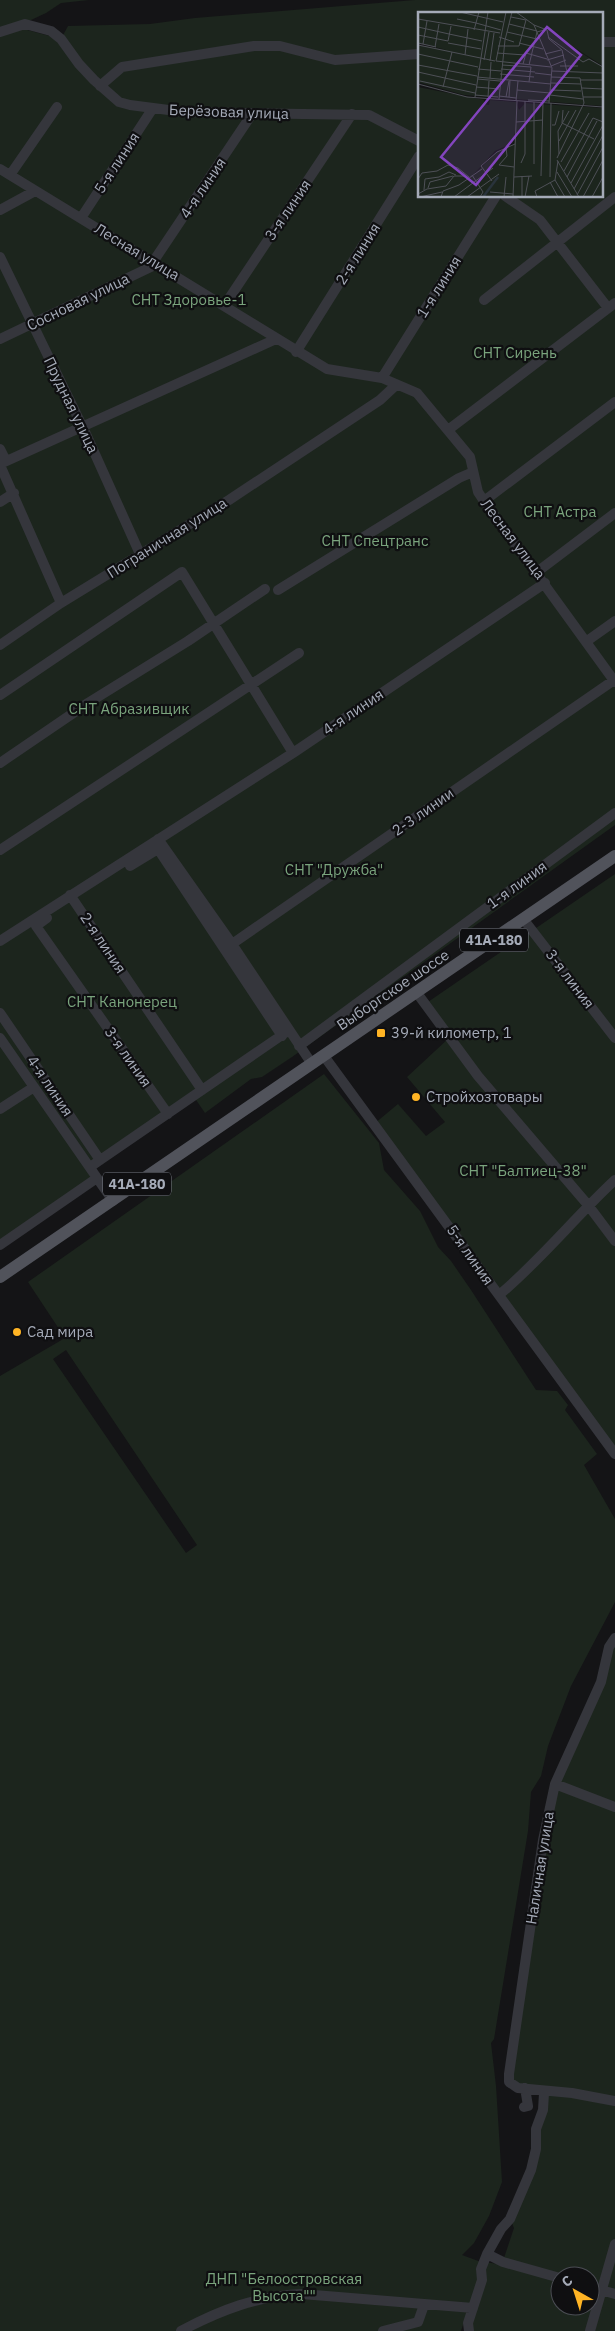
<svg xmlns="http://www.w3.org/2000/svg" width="615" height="2331" viewBox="0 0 615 2331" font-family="'IBM Plex Sans',sans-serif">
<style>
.green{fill:#1c251d;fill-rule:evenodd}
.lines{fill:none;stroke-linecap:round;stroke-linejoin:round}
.minor{stroke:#35363c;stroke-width:10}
.major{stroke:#51535b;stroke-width:12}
.poi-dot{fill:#ffb424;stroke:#0f0f11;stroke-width:2}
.labels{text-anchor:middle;stroke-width:4.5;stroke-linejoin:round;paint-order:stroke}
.shield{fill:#0f0f11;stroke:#787c86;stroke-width:1}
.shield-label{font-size:14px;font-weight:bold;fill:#a5abb8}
.street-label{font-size:15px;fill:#a5abb8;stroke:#0f0f11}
.park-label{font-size:15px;fill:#7aa47d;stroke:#0f0f11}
.poi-label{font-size:15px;fill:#a5abb8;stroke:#0f0f11;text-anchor:start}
.inset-river{fill:none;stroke:#29333b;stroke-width:2.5}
.inset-road{fill:none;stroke:#4e5057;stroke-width:1}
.view{fill:#8345be;fill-opacity:0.15;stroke:#8345be;stroke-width:2.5}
.inset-edge{fill:none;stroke:#a5abb8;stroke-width:2.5}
</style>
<rect width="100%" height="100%" fill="#141416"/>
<path class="green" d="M0,0H89L61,3L46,13L16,27L61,39L68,26L150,24L195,18L415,0H615V825L292,1057L262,1077L251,1079L205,1113L194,1097L96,1163V1177L0,1245ZM419,14H601V196H419Z
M615,874V1455L374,1124L398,1104L426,1136L445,1122L407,1077L449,1038L425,1004Z
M324,1074L379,1143L384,1170L420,1211L438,1247L451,1261L471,1290L536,1390L557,1391L568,1405L565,1410L597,1454L584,1465L615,1519V1602L571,1686L548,1746L541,1776L531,1792L528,1831L494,2039L491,2043L496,2086L502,2182L489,2216L474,2243L462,2255L481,2262L478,2281L461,2331H0V1376L65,1338L28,1282ZM66,1350L197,1545L186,1553L53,1359Z
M615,1638V2331H469L484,2262L498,2264L504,2258L514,2228L510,2219L531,2170L545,2090L509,2082L555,1784ZM560,2276H590V2306H560Z"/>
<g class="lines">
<path class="minor" d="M0,32L25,24L51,31L61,39L79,64L94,80L119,102L130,105L184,112L369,115L419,141
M601,42H615
M100,86L122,67L254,46H280L335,60L419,54
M0,169L327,369L382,378L417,393L470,457L478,492L484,501L615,682
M10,175L57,107
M505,196L540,220L608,308
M0,210L35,191
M81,218L153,108
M0,257L86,434L140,554
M153,262L252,114
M484,300L615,197
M224,306L352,114
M0,339L157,264
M296,352L419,156
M382,378L496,196
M448,430L615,303
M0,449L6,461
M0,464L276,339
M0,465L61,603L229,500L380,400L396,385
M484,501L615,402
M0,502L14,493
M537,572L615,513
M278,590L459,478L473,472
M587,641L615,621
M0,645L61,603
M0,695L182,572L293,753
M0,763L88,703L188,641L265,589
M158,839L232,944L312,1064
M0,850L299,653
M130,866L158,849L282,1036
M70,895L202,1090
M47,918L36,926L168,1114
M524,920L615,1038
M0,941L293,753L545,583
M232,944L614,680
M417,993L478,1076L588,1205L615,1241
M0,1013L100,1160
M0,1038L113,1201
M299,1046L615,813
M324,1056L615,1454
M0,1109L34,1087
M90,1167L285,1033
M0,1245L97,1178
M499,1295C541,1260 575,1217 615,1180
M615,1638L609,1647L601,1682L555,1784L543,1840L509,2074V2082L518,2088L572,2093L615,2101
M555,1784L615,1807
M524,2107L528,2106L525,2088
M487,2254L503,2262L560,2278
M590,2287L615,2294
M181,2331C220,2310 257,2296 302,2294L473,2308
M383,2331L418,2322L424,2305
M469,2331L468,2323L482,2280L481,2269L487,2254L501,2229L510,2219L531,2170L536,2149V2129L543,2110L544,2093
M590,2331L615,2244"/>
<path class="major" d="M0,1277L615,856"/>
</g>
<g class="poi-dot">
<rect x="376" y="1028" width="10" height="10" rx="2.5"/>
<circle cx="416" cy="1097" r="5"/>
<circle cx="17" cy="1332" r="5"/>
</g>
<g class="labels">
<g class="shield">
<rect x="460" y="928.5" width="68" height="23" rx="4"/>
<rect x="103" y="1172.5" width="68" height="23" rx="4"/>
</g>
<g class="shield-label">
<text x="494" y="945">41А-180</text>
<text x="137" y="1189">41А-180</text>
</g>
<g class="street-label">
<text transform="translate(229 112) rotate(2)" y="5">Берёзовая улица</text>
<text transform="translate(117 163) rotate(-57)" y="5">5-я линия</text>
<text transform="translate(203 188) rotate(-56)" y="5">4-я линия</text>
<text transform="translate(288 210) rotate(-56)" y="5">3-я линия</text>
<text transform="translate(137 252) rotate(31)" y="5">Лесная улица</text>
<text transform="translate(358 254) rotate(-58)" y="5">2-я линия</text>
<text transform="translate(439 287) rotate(-58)" y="5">1-я линия</text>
<text transform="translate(78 302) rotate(-26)" y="5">Сосновая улица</text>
<text transform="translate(71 405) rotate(64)" y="5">Прудная улица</text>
<text transform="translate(167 538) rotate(-32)" y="5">Пограничная улица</text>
<text transform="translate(513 539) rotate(53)" y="5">Лесная улица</text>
<text transform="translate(353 712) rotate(-34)" y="5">4-я линия</text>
<text transform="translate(423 812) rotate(-35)" y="5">2-3 линии</text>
<text transform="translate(517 885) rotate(-36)" y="5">1-я линия</text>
<text transform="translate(103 943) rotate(56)" y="5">2-я линия</text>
<text transform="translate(570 979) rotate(53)" y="5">3-я линия</text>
<text transform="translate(393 990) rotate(-34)" y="5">Выборгское шоссе</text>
<text transform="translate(128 1057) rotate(55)" y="5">3-я линия</text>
<text transform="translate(50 1086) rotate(56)" y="5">4-я линия</text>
<text transform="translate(470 1255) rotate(55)" y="5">5-я линия</text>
<text transform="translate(540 1868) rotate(-81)" y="5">Наличная улица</text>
</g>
<g class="park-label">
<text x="189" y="305">СНТ Здоровье-1</text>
<text x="515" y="358">СНТ Сирень</text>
<text x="560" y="517">СНТ Астра</text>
<text x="375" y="546">СНТ Спецтранс</text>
<text x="129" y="714">СНТ Абразивщик</text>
<text x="334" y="875">СНТ "Дружба"</text>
<text x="122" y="1007">СНТ Канонерец</text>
<text x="523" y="1176">СНТ "Балтиец-38"</text>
<text x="284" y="2284">ДНП "Белоостровская<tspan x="284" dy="17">Высота""</tspan></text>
</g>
<g class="poi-label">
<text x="391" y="1038">39-й километр, 1</text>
<text x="426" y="1102">Стройхозтовары</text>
<text x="27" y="1337">Сад мира</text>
</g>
</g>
<g transform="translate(418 12)">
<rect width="185" height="185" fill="#141416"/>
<path d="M0,0H185V54L129,18L185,55V94L46,83L0,70V33L29,38L0,31ZM0,75L66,88V92L71,93L72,88L98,90L101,98L107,91L185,96V185H0ZM97,119L96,132L79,140L54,164L77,139L95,131Z" fill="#1c251d" fill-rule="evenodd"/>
<path class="inset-river" d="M65,185L80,165"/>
<path class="inset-road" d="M42,0L85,10M88,0L78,49L105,52M98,0L116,13L134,56L131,91M0,7L82,21M39,7L58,11M58,11L83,18M91,12L119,19M116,13L129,18L131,27L144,38L149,60M0,15L31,22M56,18L61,0M89,20L119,27M31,22L64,29M0,23L30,29M81,25L96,30M130,25L165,50M30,29L33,14M0,31L18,35M30,31L63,37M101,31L125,37M5,32L9,9M0,33L77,49M80,34H101L108,8L93,5M17,35L21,12M79,41L107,43M0,42L60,55M127,42L143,38M47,43L50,17M129,47L108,41L105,52L133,55M66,48L71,20M129,48L146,43M72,49L76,21M165,50L171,47L185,55M0,53L59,64M84,53L113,55L111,70M111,53L119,20L126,18M133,54L148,48M142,54H160M60,57L83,59M83,57L117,60M134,59L185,61M0,60L58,73M117,61L134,63M82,62L116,65M59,65L133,72M133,65L162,66L166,91L139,146M72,66L73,50M59,67L82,69M162,68H185M2,69L57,81M133,71L163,72M0,72L49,85L185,95M25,75L34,40M58,75L81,77M164,76L185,77M99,78L132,81M132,78L163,79M57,83L80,85M132,83L165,87M81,84L98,86M57,85L70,0M70,85L71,69M88,85L91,69M91,85L92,68M165,85H185M81,87L87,28L94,0M110,88L131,89M98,89L100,69M145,98L144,111L176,127M98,110L125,108M134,113H137L141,99M141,129L158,98M88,135L89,144L81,153L96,155M141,142L140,119L151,99M139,148L161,185M143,150L171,101M103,151L107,142V89M116,152V90M146,159L175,106L185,110M139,160L154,185M54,163L65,180L62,185M123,164L125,91M96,165L114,164M132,165L133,91M149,165L179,109M0,167L4,161L19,159L30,153L40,156L51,165M137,168L147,185M74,169L63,154L79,140L97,132M132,170L140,185M153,171L185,113M10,176L12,170L35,164M156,177L185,123M6,178L7,167L21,165L31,160L38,163M72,180L95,182M0,182L9,177L28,174L36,164H47M159,183L185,135M2,185L24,180M23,185L25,179L41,173L64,157M36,185L75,156M49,185L81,162M86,185L88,165M95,185L99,89M104,185V164M107,185L111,164M119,185L117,179L137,168L140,149M165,185L185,148M174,185L185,165"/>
<path class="view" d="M129,15L163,43L58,173L23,145Z"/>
<rect width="185" height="185" class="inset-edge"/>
</g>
<g transform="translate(575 2291) rotate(321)"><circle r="24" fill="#0f0f11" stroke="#4b4d54"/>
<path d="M0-4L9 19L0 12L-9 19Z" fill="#ffb424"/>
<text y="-8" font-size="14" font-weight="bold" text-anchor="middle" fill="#a5abb8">С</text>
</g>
</svg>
